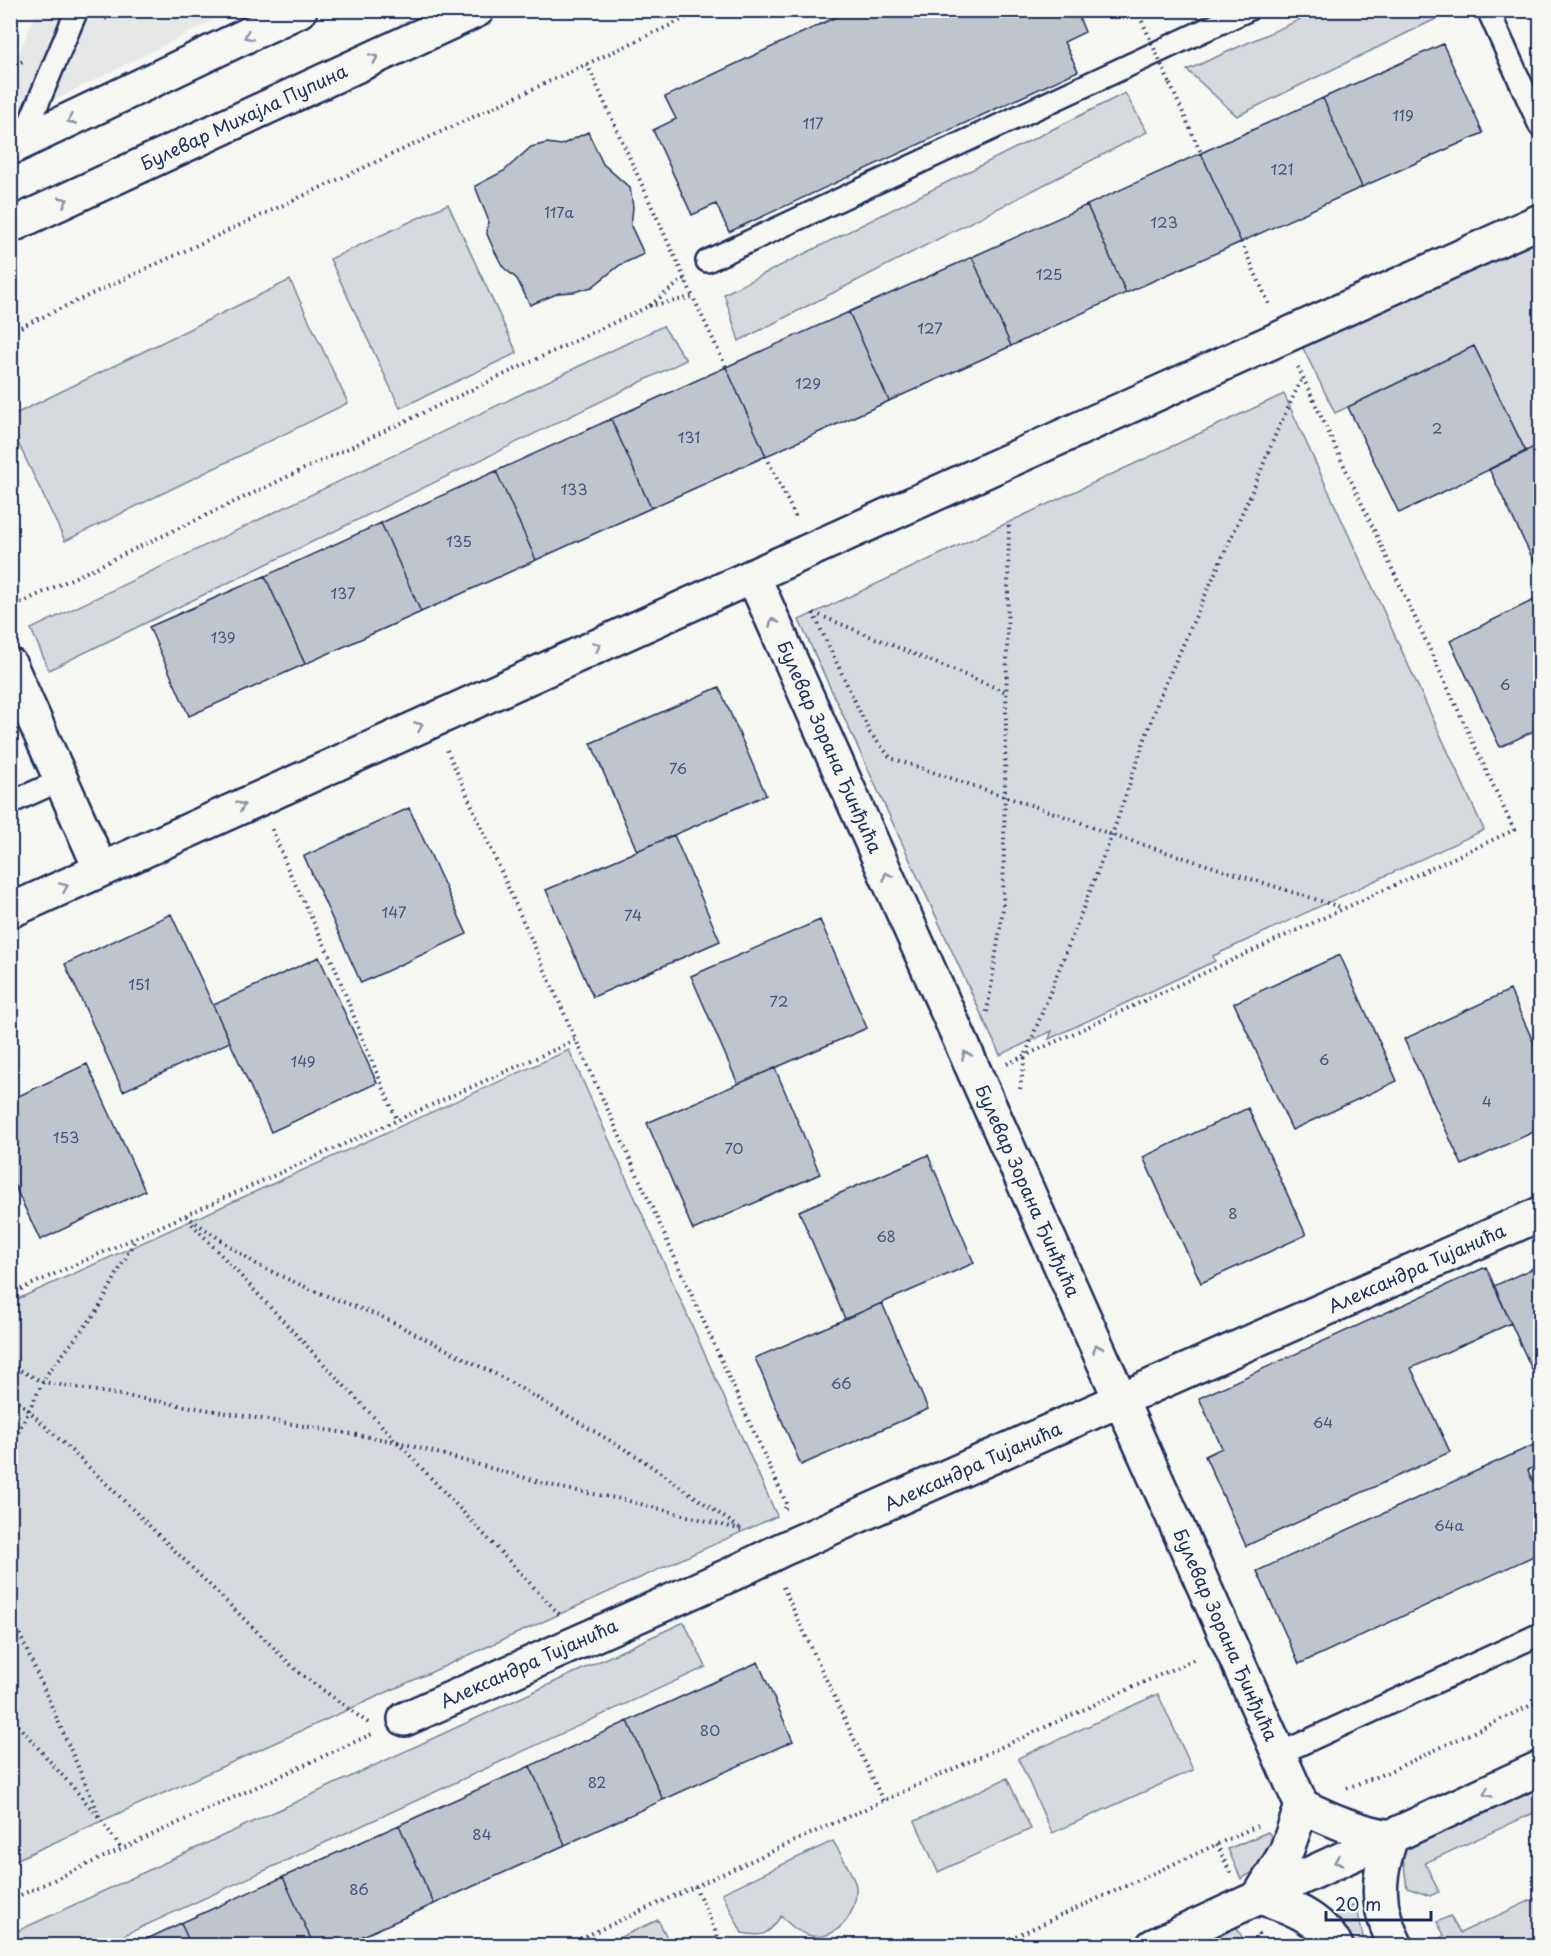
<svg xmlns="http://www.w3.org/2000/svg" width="1551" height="1956" viewBox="0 0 1551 1956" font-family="'Playpen Sans',sans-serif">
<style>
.built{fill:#e6e7e7}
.green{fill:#d6d9dd;stroke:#78849e;stroke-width:1.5}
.building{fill:#c0c4cd;stroke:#1b2f5e;stroke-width:1.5}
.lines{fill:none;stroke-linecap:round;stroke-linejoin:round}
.service-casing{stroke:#1b2f5e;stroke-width:26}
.minor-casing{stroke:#1b2f5e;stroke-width:38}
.tertiary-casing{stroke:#1b2f5e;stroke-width:38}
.secondary-casing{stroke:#1b2f5e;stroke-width:38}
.path{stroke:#1b2f5e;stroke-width:4;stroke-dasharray:1.5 4.5;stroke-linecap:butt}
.service{stroke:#f6f6f2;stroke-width:21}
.minor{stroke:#f6f6f2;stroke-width:33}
.tertiary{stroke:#f6f6f2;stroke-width:33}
.secondary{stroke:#f6f6f2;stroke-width:33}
.path-bridge{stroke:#1b2f5e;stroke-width:4;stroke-dasharray:1.5 4.5;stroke-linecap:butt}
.oneway{stroke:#8892a8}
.labels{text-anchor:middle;stroke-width:5;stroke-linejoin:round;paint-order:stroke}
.number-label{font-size:15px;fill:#44547a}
.street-label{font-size:18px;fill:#1b2f5e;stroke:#f6f6f2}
</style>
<rect width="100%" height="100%" fill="#f6f6f2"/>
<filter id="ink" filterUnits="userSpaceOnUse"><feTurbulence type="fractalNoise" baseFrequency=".0167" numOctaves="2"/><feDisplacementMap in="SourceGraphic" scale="12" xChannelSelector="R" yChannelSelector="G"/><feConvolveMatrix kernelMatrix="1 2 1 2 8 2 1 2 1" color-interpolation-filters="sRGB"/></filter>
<g filter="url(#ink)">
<path class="built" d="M36,11H232L11,122L10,77Z"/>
<path class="green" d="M1438,10L1444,15L1237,116L1187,70L1319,11Z
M1125,93L1147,132L739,341L724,294Z
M448,204L517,353L400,408L330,259Z
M1540,239V444L1526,452L1474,346L1335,413L1302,346Z
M290,280L348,403L65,541L11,428V416Z
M663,326L686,360L49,670L31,629Z
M1284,394L1484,830L1213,956L1215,961L1049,1039L1052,1031L1000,1055L799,620Z
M569,1050L777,1516L11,1862V1302Z
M684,1622L706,1667L103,1945H11V1934Z
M1158,1694L1193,1770L1052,1833L1018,1758Z
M1540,1777V1810L1425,1863L1439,1892L1430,1896L1407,1888L1403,1858L1407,1844Z
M1007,1778L1031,1829L938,1872L915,1821Z
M1268,1832L1275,1841L1260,1868L1241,1879L1228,1849Z
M833,1841C839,1851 855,1877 856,1887C858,1914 836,1943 807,1935C796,1931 789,1924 781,1916C768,1934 765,1938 742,1933L722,1893Z
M1540,1896V1936L1521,1945H1435L1436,1942L1444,1935L1437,1922L1450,1916L1460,1933Z
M1356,1904L1363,1937L1367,1945H1357L1343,1927L1330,1917Z
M1232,1918L1246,1945L1172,1946Z
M658,1920L671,1945H603Z"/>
<path class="building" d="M851,10H1076L1085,32L1064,42L1078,71L729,232L716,204L692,215L653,130L676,119L665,97Z
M1443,44L1483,133L1362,187L1323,98Z
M1323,98L1362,187L1241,242L1201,153Z
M588,132L603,164L630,188L633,207L631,226L644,254L620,265L592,287L574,292L559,293L530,305L517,279L503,267L494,250L487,234L488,219L475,186L504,171L531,147L547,143L561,145Z
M1201,153L1241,242L1126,293L1087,205Z
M1087,205L1126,293L1011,346L972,257Z
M972,257L1011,346L889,401L849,312Z
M849,312L889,401L766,456L726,367Z
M1474,346L1526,452L1399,513L1348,407Z
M726,367L766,456L651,508L611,419Z
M611,419L651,508L536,560L496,471Z
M1540,444V574L1489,469Z
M496,471L536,560L421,612L381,523Z
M381,523L421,612L305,664L265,576Z
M265,576L305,664L189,716L149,627Z
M1540,597V728L1500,747L1450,641Z
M719,687L766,795L637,851L591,743Z
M409,808L467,934L361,983L304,856Z
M674,835L720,941L593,997L546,890Z
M171,914L230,1042L123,1091L65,964Z
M820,920L867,1028L738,1084L691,976Z
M1340,955L1397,1081L1292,1130L1234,1003Z
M319,957L377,1083L271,1132L213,1005Z
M1510,990L1540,1057V1129L1462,1165L1404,1039Z
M87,1064L145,1191L40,1240L10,1176V1100Z
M775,1068L820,1174L693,1230L647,1123Z
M1248,1108L1306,1235L1201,1283L1143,1157Z
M928,1155L974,1263L845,1319L799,1211Z
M1540,1265V1387L1494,1286Z
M1486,1267L1511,1323L1411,1368L1450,1452L1246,1546L1205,1456L1222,1448L1199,1398Z
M882,1303L928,1409L801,1465L755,1358Z
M1540,1442V1464L1528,1470L1540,1499V1553L1299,1664L1257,1571Z
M758,1662L793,1741L663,1800L628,1721Z
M628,1721L663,1800L565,1845L530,1766Z
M530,1766L565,1845L434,1904L399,1825Z
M399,1825L434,1904L341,1946H314L283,1877Z
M283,1877L314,1946H191L181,1923Z
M181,1923L191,1946H132Z"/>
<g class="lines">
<defs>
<path id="service" d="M1488,10L1540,126
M21,143L77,10
M707,261L1248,10
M10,803L61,780
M1279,1754L1540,1634"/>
<path id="minor" d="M753,576L1302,1806C1331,1820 1358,1832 1391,1837
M10,665L101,870
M10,911L1540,221
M405,1719L732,1574L781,1550L1540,1214
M1259,1897L1286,1852L1302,1806"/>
<path id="tertiary" d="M1391,1837C1377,1879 1375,1905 1396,1946
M1259,1897C1290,1906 1319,1917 1336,1946
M1153,1946L1540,1768"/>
<path id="secondary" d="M10,148L300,10
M10,226L477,10"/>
</defs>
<use href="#service" class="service-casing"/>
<use href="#minor" class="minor-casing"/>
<use href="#tertiary" class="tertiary-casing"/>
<use href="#secondary" class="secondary-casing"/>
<path class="path" d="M105,19L123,10
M587,64L602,97
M10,67L23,61
M1170,84L1201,153
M1241,242L1270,306
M649,306L693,297L726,367
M10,332L703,10
M766,456L797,520
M10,608L649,306L685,278
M813,613L870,733L891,758L1072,819L1112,835L1343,908
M814,613L1006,692
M447,750L576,1040
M272,829L288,869L334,965L361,1035L397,1120
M987,1012L1003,909L1009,522
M1007,1064L1514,830L1298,367
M1020,1089L1025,1056L1112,835L1159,698L1257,480L1277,431L1302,378
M186,1216L259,1266L312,1290L382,1317L503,1378L638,1457L741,1529
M192,1224L559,1614
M10,1294L576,1040L787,1505L784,1510
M10,1365L43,1382L398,1442L561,1488L621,1499L742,1530
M10,1393L112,1489L298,1672L371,1725
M10,1448L47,1374L98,1310L136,1238
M783,1587L883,1801
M10,1612L102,1821L122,1849
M10,1716L99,1817
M1347,1788L1388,1772L1540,1701
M1217,1844L1230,1873
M695,1886L722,1946
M10,1900L374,1733
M1258,1934L1264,1946
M564,1946L1197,1658
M994,1946L1257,1826"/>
<use href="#service" class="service"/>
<use href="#minor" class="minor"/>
<use href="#tertiary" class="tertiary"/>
<use href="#secondary" class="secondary"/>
<path class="path-bridge" d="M1137,10L1170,84
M602,97L693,297"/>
</g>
<defs><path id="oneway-chevron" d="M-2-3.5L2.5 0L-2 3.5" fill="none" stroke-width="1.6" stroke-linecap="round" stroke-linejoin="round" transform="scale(1.5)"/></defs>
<g class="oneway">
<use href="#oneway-chevron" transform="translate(248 36) rotate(154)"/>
<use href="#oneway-chevron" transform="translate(374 58) rotate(-25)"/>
<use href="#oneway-chevron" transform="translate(71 120) rotate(155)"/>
<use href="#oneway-chevron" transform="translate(64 201) rotate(-25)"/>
<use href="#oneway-chevron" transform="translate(773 622) rotate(-114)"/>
<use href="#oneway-chevron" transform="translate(597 646) rotate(-24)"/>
<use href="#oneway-chevron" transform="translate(419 726) rotate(-24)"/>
<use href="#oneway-chevron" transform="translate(241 806) rotate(-24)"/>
<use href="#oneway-chevron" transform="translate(887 876) rotate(-114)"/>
<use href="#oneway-chevron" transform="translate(64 887) rotate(-24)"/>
<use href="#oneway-chevron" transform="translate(966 1055) rotate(-114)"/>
<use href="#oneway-chevron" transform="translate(1097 1348) rotate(-114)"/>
<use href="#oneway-chevron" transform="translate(1487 1793) rotate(155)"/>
<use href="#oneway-chevron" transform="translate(1338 1861) rotate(155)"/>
</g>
</g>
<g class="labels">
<g class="number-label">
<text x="1403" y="121">119</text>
<text x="813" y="129">117</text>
<text x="1282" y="175">121</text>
<text x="559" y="218">117a</text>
<text x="1164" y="228">123</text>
<text x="1049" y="280">125</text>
<text x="930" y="334">127</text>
<text x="808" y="389">129</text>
<text x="1437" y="434">2</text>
<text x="689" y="443">131</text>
<text x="574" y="495">133</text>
<text x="459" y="547">135</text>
<text x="343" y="599">137</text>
<text x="223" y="643">139</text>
<text x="1505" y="690">6</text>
<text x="678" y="774">76</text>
<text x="394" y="918">147</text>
<text x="633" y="921">74</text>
<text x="139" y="990">151</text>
<text x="779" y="1007">72</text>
<text x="1324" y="1065">6</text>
<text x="303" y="1067">149</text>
<text x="1487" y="1107">4</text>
<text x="66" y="1143">153</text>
<text x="734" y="1154">70</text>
<text x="1233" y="1219">8</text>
<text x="886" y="1242">68</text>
<text x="841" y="1389">66</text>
<text x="1323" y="1428">64</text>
<text x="1449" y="1531">64a</text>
<text x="710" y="1736">80</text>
<text x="597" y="1788">82</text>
<text x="482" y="1840">84</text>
<text x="359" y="1895">86</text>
</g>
<g class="street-label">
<text transform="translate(244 118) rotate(-25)" y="6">Булевар Михајла Пупина</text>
<text transform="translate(829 747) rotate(66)" y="6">Булевар Зорана Ђинђића</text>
<text transform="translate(1027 1191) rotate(66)" y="6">Булевар Зорана Ђинђића</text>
<text transform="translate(1417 1269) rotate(-24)" y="6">Александра Тијанића</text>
<text transform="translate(973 1467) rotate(-24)" y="6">Александра Тијанића</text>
<text transform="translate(1225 1635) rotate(66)" y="6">Булевар Зорана Ђинђића</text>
<text transform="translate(529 1664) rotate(-24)" y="6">Александра Тијанића</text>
</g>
</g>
<rect width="1551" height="1956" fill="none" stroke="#f6f6f2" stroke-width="36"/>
<rect x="18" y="18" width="1515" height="1920" fill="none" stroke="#1b2f5e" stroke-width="2" filter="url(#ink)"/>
<path d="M1326 1911v9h105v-9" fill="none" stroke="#1b2f5e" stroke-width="3"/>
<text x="1335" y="1911" font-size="18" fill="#1b2f5e" stroke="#f6f6f2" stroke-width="4.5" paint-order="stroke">20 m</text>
</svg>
